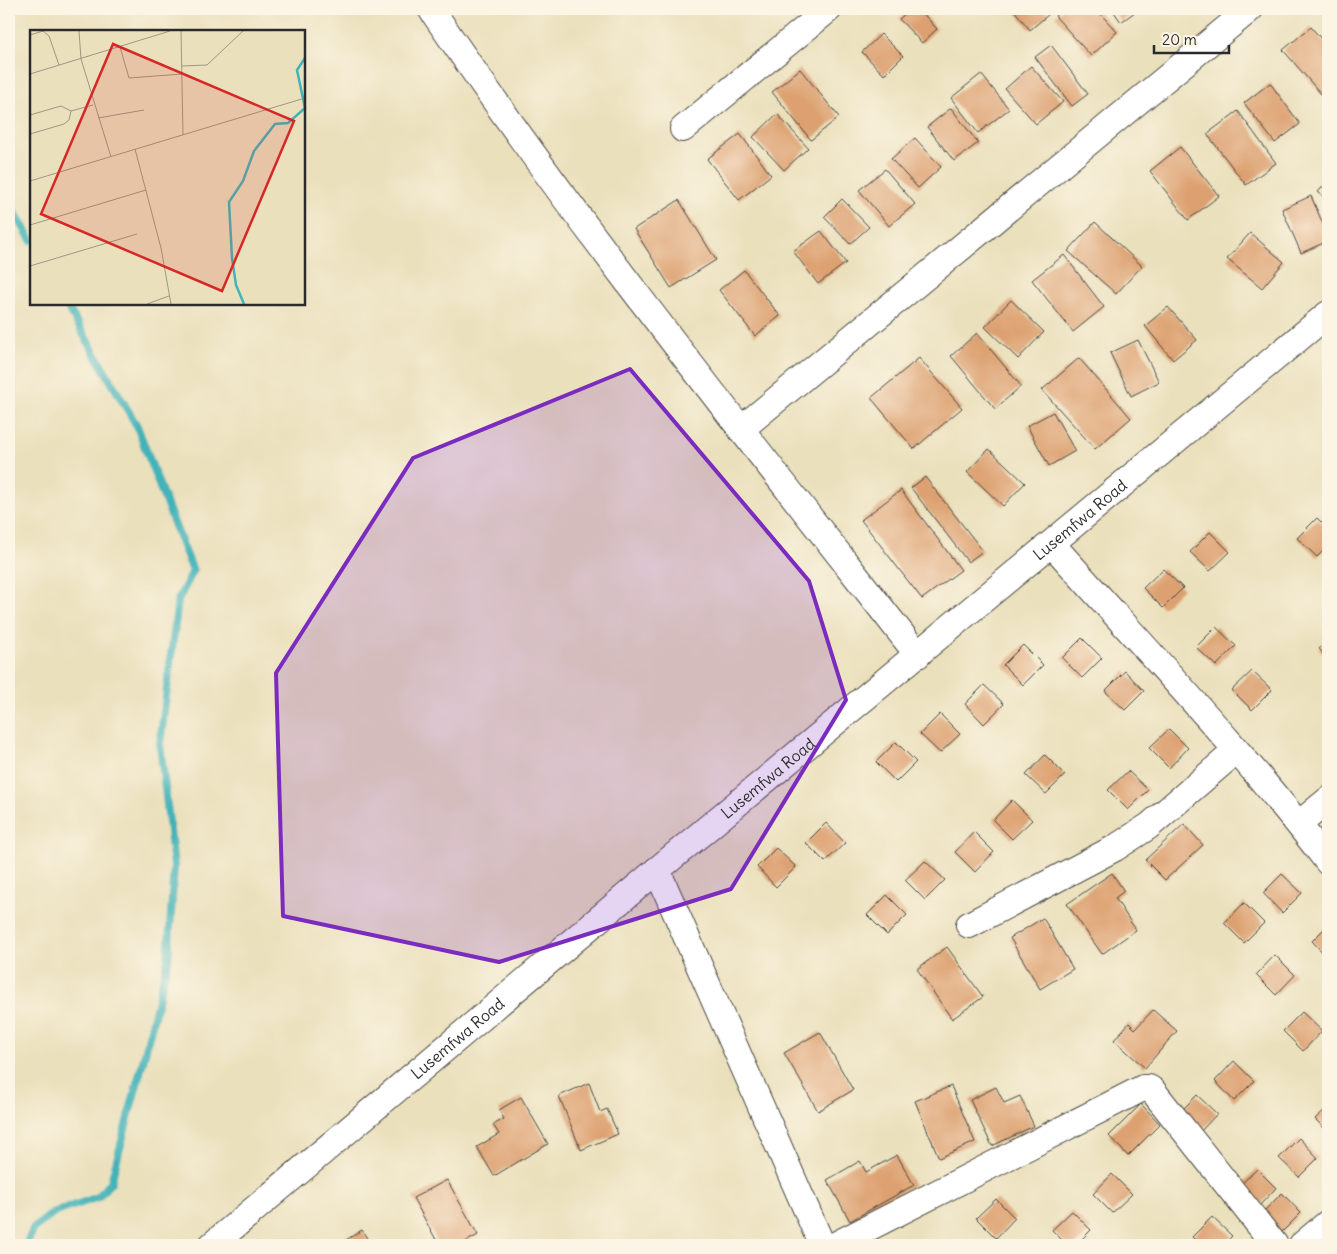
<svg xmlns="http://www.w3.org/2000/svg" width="1337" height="1254" viewBox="0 0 1337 1254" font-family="Delius,sans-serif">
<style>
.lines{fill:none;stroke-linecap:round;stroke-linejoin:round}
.stream{stroke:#42b3b9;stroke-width:8}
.building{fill:#dda171}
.minor-casing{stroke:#484641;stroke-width:28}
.minor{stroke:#fff;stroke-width:26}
.marked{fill:#7b2cbf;fill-opacity:0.2;stroke:#7b2cbf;stroke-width:4;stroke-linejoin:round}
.labels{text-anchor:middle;stroke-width:5;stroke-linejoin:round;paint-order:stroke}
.street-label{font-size:16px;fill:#2b2b2b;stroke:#fcf5e5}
.inset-river{fill:none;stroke:#42b3b9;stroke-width:2.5}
.inset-road{fill:none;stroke:#9e9882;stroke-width:1}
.view{fill:#d62828;fill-opacity:0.15;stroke:#d62828;stroke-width:2.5}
.inset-edge{fill:none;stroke:#2b2b2b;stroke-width:2.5}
</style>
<rect width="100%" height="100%" fill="#fcf5e5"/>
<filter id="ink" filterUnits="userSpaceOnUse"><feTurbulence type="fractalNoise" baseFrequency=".02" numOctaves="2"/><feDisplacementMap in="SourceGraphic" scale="10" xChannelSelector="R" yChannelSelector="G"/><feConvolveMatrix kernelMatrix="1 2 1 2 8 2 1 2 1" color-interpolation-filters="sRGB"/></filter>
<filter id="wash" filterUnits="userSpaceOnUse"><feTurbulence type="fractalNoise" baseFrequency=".0096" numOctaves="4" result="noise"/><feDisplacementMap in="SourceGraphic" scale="20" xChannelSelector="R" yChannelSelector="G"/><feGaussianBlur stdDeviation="1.12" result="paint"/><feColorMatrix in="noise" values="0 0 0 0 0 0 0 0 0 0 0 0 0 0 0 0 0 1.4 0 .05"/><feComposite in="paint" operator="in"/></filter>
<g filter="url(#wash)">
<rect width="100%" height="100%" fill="#eae0bc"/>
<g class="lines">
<path class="stream" d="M9,202L31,240
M26,1245L34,1228L53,1213L98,1197L111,1182L142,1065L168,960L174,866L160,744L178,600L193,571L161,490L137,426L66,304"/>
</g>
<g id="blocks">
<path class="building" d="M911,9H919L937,29L922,43L899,19Z
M1013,9H1045L1049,14L1030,30Z
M1063,9H1096L1117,32L1091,56L1055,16Z
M1112,9H1139L1121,22Z
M1311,27L1328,47V102L1283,50Z
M881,34L903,56L884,75L862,52Z
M1051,45L1088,94L1072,106L1035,57Z
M1031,66L1063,102L1036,124L1005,89Z
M800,69L839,117L811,140L772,92Z
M981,74L1009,109L978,133L951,98Z
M1270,83L1300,124L1275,143L1244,103Z
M951,108L978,143L954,161L927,127Z
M1238,111L1276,163L1246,185L1207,134Z
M777,114L808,148L784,170L753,137Z
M740,134L771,175L739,200L707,159Z
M915,138L941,167L918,188L891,159Z
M1180,147L1219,196L1188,220L1150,171Z
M885,169L915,204L889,226L859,190Z
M1328,181V200L1318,192Z
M1311,196L1328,236V241L1301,253L1282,209Z
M842,199L869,227L850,244L824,217Z
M679,200L716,260L671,288L634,229Z
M1095,222L1142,266L1116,294L1068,251Z
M821,231L846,263L818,284L793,251Z
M1250,233L1284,262L1262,288L1227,259Z
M1064,255L1104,307L1073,332L1032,280Z
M744,270L780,316L755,336L719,290Z
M1011,300L1044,332L1018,359L985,327Z
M1168,307L1197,340L1173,360L1145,326Z
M977,333L1021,386L995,409L951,356Z
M1138,340L1159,382L1131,396L1110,353Z
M919,358L962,408L914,449L871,398Z
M1079,358L1131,418L1095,449L1042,390Z
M1053,412L1075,451L1049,466L1027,426Z
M989,449L1025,483L1003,506L967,472Z
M925,477L983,551L968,562L911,488Z
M901,490L961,570L922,599L861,520Z
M1317,518L1328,529V546L1317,557L1297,538Z
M1210,532L1230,552L1210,571L1190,552Z
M1163,569L1183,588L1163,608L1143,588Z
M1216,627L1236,646L1216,666L1196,647Z
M1082,638L1102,658L1082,678L1062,658Z
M1328,640V658L1319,649Z
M1023,645L1043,665L1023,685L1003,665Z
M1125,671L1144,691L1125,710L1105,691Z
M1252,671L1272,690L1252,710L1232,690Z
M984,685L1004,704L984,724L965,704Z
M940,714L960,734L940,753L920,734Z
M1169,729L1188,748L1169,768L1149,748Z
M896,742L916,762L896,782L876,762Z
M1045,755L1065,775L1046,794L1026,775Z
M1128,771L1148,790L1128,810L1108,790Z
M1012,800L1032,820L1012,839L993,820Z
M826,823L845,843L825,862L806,843Z
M1184,824L1203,845L1165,880L1145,860Z
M974,832L994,852L975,872L955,852Z
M776,848L796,867L776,887L757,867Z
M925,861L945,880L925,900L905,880Z
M1112,873L1124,891L1115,898L1136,930L1102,954L1067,904Z
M1282,874L1302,893L1282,913L1263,893Z
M887,895L907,915L887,935L867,915Z
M1244,903L1264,923L1244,943L1224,923Z
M1043,918L1073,969L1040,989L1010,938Z
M1328,925V958L1312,941Z
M947,947L983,997L952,1019L917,969Z
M1275,955L1295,975L1276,995L1256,975Z
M1153,1010L1177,1031L1145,1068L1114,1040L1129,1023L1135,1029Z
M1302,1012L1322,1031L1303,1051L1283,1031Z
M820,1032L853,1090L818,1111L784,1053Z
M1234,1061L1254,1081L1234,1101L1215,1081Z
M589,1083L600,1112L607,1109L618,1134L581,1150L559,1096Z
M951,1086L975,1142L939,1158L915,1101Z
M996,1087L1004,1103L1020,1096L1034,1126L992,1146L970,1100Z
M1197,1095L1217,1114L1198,1134L1178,1114Z
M521,1097L548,1144L494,1176L477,1147L499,1134L493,1125L504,1119L499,1110Z
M1141,1104L1160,1124L1128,1156L1109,1136Z
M1328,1107V1132L1315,1119Z
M1299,1138L1318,1158L1299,1177L1279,1158Z
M897,1155L914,1185L850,1221L827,1180L860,1161L866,1172Z
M1257,1169L1276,1188L1257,1208L1237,1188Z
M1112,1174L1132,1194L1112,1213L1093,1194Z
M447,1180L478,1235L460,1245H439L413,1198Z
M1282,1193L1301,1213L1281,1233L1262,1213Z
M996,1199L1015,1218L996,1238L976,1218Z
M1072,1211L1091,1230L1076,1245H1067L1052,1230Z
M1212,1217L1232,1236L1223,1245H1201L1192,1237Z
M362,1230L371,1245H338Z"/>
</g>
</g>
<g filter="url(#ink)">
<use href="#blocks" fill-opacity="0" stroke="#484641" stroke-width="1"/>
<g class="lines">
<defs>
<g id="minor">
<path d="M431,9C583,233 751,442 918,655"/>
<path d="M683,129L829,9"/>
<path d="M741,429L1250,9"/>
<path d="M1052,544C1145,649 1243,751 1328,862"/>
<path d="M1299,824L1328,800"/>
<path d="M657,870L822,1245"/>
<path d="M969,925L1115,848L1149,826L1236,751"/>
<path id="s1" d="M212,1245L657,870L1328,314"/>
<path d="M835,1245L1143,1088H1149L1153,1091L1275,1245"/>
<path d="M1302,1245L1328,1223"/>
</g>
</defs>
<use href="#minor" class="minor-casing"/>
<use href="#minor" class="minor"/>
</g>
</g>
<path class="marked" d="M630,369L809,581L846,700L731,889L499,962L283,916L276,673L413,458Z"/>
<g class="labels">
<g class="street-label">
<text dy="6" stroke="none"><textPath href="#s1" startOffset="1131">Lusemfwa Road</textPath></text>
<text dy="6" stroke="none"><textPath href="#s1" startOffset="726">Lusemfwa Road</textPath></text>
<text dy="6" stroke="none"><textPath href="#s1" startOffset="321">Lusemfwa Road</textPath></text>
</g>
</g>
<g transform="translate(30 30)">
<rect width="275" height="275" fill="#eae0bc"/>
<path class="inset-river" d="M214,274L206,255L202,228L199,172L213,151L224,121L245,94L258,93L275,78L267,40L275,28"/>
<path class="inset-road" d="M49,1L51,29L81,127M151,1L153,105M0,5L13,1L19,6L29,35M90,17L99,48L152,44M152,36L177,35L213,1M0,44L140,1M0,85L31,76L41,81M68,88L114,80M0,104L34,94L39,90L41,81L63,75M105,119L131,218L141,274M0,151L275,68M0,195L116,160M0,236L107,204M117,274L139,266"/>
<path class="view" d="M83,14L264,91L192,261L11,184Z"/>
<rect width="275" height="275" class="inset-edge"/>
</g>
<rect width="1337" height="1254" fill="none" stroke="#fcf5e5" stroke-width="30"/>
<path d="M1154 45v8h75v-8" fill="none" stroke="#2b2b2b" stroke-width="2.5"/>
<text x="1162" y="45" font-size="15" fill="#2b2b2b" stroke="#fcf5e5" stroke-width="4" paint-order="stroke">20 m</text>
</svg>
